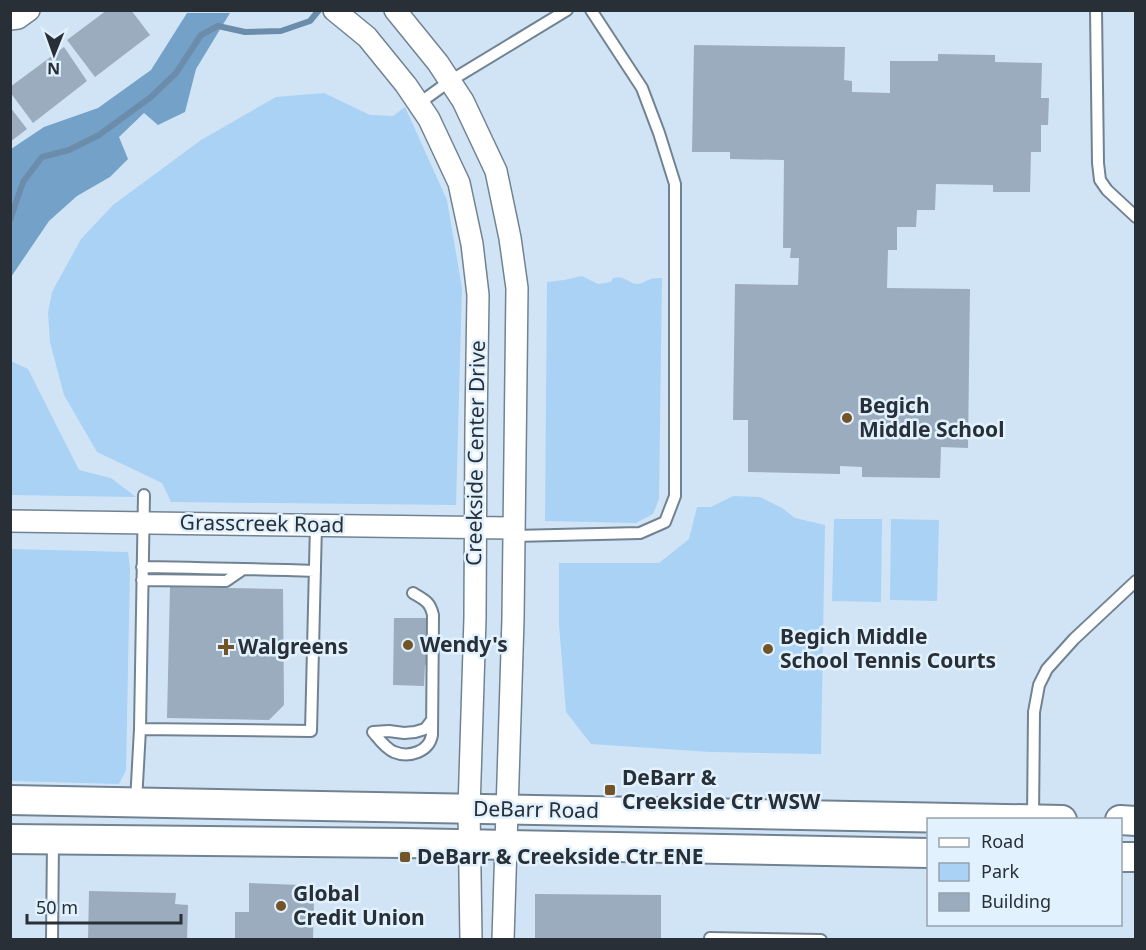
<svg xmlns="http://www.w3.org/2000/svg" width="1146" height="950" viewBox="0 0 1146 950" font-family="'Noto Sans',sans-serif">
<style>
.green{fill:#a9d2f5}
.forest{fill:#74a1c8}
.lines{fill:none;stroke-linecap:round;stroke-linejoin:round}
.stream{stroke:#6b8dab;stroke-width:6}
.building{fill:#9aacbd}
.lane-casing{stroke:#718392;stroke-width:14}
.street-casing{stroke:#718392;stroke-width:24}
.secondary-casing{stroke:#718392;stroke-width:32}
.lane{stroke:#fff;stroke-width:10}
.street{stroke:#fff;stroke-width:21}
.secondary{stroke:#fff;stroke-width:28}
.poi-dot{fill:#735429;stroke:#e1f1fe;stroke-width:2}
.labels{text-anchor:middle;stroke-width:5;stroke-linejoin:round;paint-order:stroke}
.poi-label{font-size:21px;font-weight:bold;fill:#282f36;stroke:#e1f1fe;text-anchor:start}
.street-label{font-size:21px;fill:#282f36;stroke:#e1f1fe}
</style>
<rect width="100%" height="100%" fill="#d1e4f5"/>
<path class="green" d="M324,93L370,115L393,116L405,107L447,200L462,288L456,505L171,502L162,483L97,452L64,395L50,342L48,313L52,292L81,239L113,205L201,140L276,97Z
M582,276L598,284L611,282L613,278C625,275 627,283 637,284C643,284 646,280 651,279C655,278 658,278 662,278L659,499L653,514L636,523L545,521L547,282L564,280Z
M10,362H13L28,369L79,470L111,478L136,497L11,495Z
M733,496L760,497L782,508L795,518L825,525L821,754L711,752L591,744L566,712L559,624V563H659L689,539L697,507H711Z
M834,519H882L881,602L832,601Z
M891,519L939,520L937,601L890,600Z
M11,549L128,552L130,569L126,770L119,784L11,781Z"/>
<path class="forest" d="M187,13H230L196,69L185,112L158,125L144,113L119,137L128,159L110,177L77,196L49,221L11,277V149L44,127L98,108L151,70Z"/>
<g class="lines">
<path class="stream" d="M10,220L23,182L42,157L69,150L99,135L151,97L176,73L201,35L218,26L245,32L281,31L310,21L319,10"/>
</g>
<path class="building" d="M107,10H131L150,35L95,77L67,40Z
M694,45L845,47L844,80L852,81V92L890,93V61H938V54L995,55V62L1042,63L1041,98H1049L1048,125H1041V152H1031L1030,192H993V185L936,184L935,210H917L916,227H897V250H888L887,288L970,289L968,448L941,447L940,478L862,477V467L840,466V474L748,472V420H733L735,284L798,285L799,258H790L791,248H783L784,160L730,159V152H692Z
M64,47L87,81L33,123L10,92V87Z
M10,107L27,129L10,142Z
M170,587L283,589L284,705L269,720L167,718Z
M394,618H428L427,639H423V652H428L427,665H425L424,686L393,685Z
M249,883L301,885L314,899L313,940H235V912H249Z
M89,891L176,893L175,904L188,905L187,940H88Z
M535,894L661,895V940H535Z"/>
<g class="lines">
<defs>
<path id="lane" d="M1096,10L1098,163L1100,180L1107,190L1136,217
M418,104L450,81L567,10
M514,536L640,533L665,522L675,496V184L659,133L642,88L591,10
M142,567C200,568 257,569 315,571
M142,580L226,581L242,570
M140,729L311,731L316,525
M373,732C379,739 385,748 394,752C409,758 429,752 432,735L433,615C430,602 425,600 413,593
M373,732L389,731L404,733L415,732L425,729L432,720
M136,802L140,729L144,495
M1033,819L1034,712L1039,685L1047,669L1074,639L1136,581
M52,940L53,841
M710,940V938L821,940"/>
<path id="street" d="M334,10L367,37L406,85L429,119L459,183L472,244L478,295L476,425L475,618L469,810L471,940
M395,10L438,63L463,101L496,171L510,238L517,288L513,619L503,940
M10,19L18,18L29,10
M10,521L514,528"/>
<path id="secondary" d="M10,800L1062,820
M1120,820L1136,821
M10,839L405,843L928,853
M1120,857H1136"/>
</defs>
<use href="#lane" class="lane-casing"/>
<use href="#street" class="street-casing"/>
<use href="#secondary" class="secondary-casing"/>
<use href="#lane" class="lane"/>
<use href="#street" class="street"/>
<use href="#secondary" class="secondary"/>
</g>
<g class="poi-dot">
<circle cx="847" cy="418" r="6"/>
<circle cx="408" cy="645" r="6"/>
<path d="M223 638h6v6h6v6h-6v6h-6v-6h-6v-6h6z"/>
<circle cx="768" cy="649" r="6"/>
<rect x="604" y="784" width="12" height="12" rx="3"/>
<rect x="399" y="851" width="12" height="12" rx="3"/>
<circle cx="281" cy="906" r="6"/>
</g>
<g class="labels">
<g class="poi-label">
<text x="859" y="413">Begich<tspan x="859" dy="24">Middle School</tspan></text>
<text x="780" y="644">Begich Middle<tspan x="780" dy="24">School Tennis Courts</tspan></text>
<text x="420" y="652">Wendy's</text>
<text x="238" y="654">Walgreens</text>
<text x="622" y="785">DeBarr &amp;<tspan x="622" dy="24">Creekside Ctr WSW</tspan></text>
<text x="417" y="864">DeBarr &amp; Creekside Ctr ENE</text>
<text x="293" y="901">Global<tspan x="293" dy="24">Credit Union</tspan></text>
</g>
<g class="street-label">
<text transform="translate(476 453) rotate(-89)" y="7">Creekside Center Drive</text>
<text transform="translate(262 524) rotate(1)" y="7">Grasscreek Road</text>
<text transform="translate(536 810) rotate(1)" y="7">DeBarr Road</text>
</g>
</g>
<rect width="1146" height="950" fill="none" stroke="#282f36" stroke-width="24"/>
<rect x="927" y="818" width="195" height="108" fill="#e1f1fe" stroke="#97a3ae" stroke-width="1.5"/>
<rect x="939" y="838" width="30" height="9" fill="#ffffff" stroke="#97a3ae" stroke-width="1.5"/>
<text x="981" y="848" font-size="18" fill="#282f36">Road</text>
<rect x="939" y="863" width="30" height="18" fill="#a9d2f5" stroke="#97a3ae" stroke-width="1.5"/>
<text x="981" y="878" font-size="18" fill="#282f36">Park</text>
<rect x="939" y="893" width="30" height="18" fill="#9aacbd" stroke="#97a3ae" stroke-width="1.5"/>
<text x="981" y="908" font-size="18" fill="#282f36">Building</text>
<g transform="translate(54 54) rotate(181)" stroke="#e1f1fe" stroke-width="4.5" paint-order="stroke">
<path d="M0-4.5L10 22L0 15L-10 22Z" fill="#282f36"/>
<text y="-9" font-size="16" font-weight="bold" text-anchor="middle" fill="#282f36">N</text>
</g>
<path d="M27 914v9h154v-9" fill="none" stroke="#282f36" stroke-width="3"/>
<text x="36" y="914" font-size="18" fill="#282f36" stroke="#e1f1fe" stroke-width="4.5" paint-order="stroke">50 m</text>
</svg>
